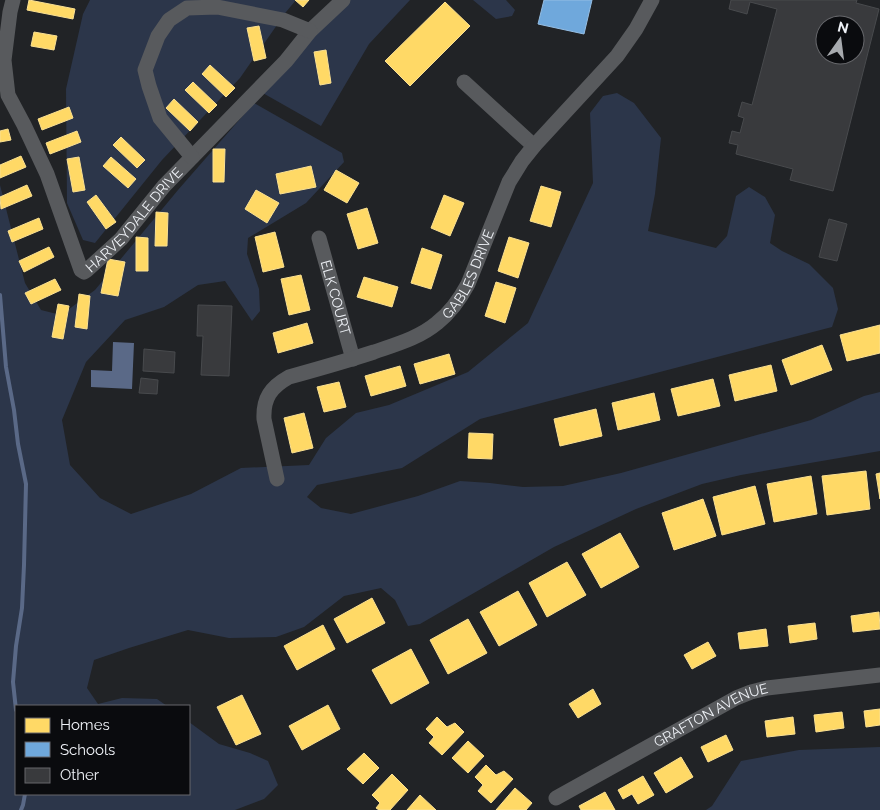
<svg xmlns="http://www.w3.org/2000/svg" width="880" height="810" viewBox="0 0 880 810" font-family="Raleway,sans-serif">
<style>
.green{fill:#2c364a}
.water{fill:#5a6987}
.homes{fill:#ffd966;stroke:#fae092}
.schools{fill:#6fa8dc;stroke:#95bee4}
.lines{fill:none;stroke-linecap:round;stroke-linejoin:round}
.stream{stroke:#5a6987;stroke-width:4}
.building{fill:#393a3d;stroke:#484a4d;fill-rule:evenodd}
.minor{stroke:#585a5d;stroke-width:15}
.labels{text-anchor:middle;stroke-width:5;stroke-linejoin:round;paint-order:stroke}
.street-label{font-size:14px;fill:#eff2f7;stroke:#0a0b0e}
</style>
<rect width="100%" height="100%" fill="#212326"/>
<path class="green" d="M90,0H296L286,12L240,78L162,160L95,243L83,240L67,203L66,89L83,14Z
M350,0H410L369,44L321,126L261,92L315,32Z
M473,0H506L515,10L512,16L496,19Z
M617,93L634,103L661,138L655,194L648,231L716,248L727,236L736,196L749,187L765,197L775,215L770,243L782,251L809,264L833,288L838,309L832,327L480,419L402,468L317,485L307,497L321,508L351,514L418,496L460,481L490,483L523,487L563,486L621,473L811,420L864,396L880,392V451L741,475L702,484L636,509L554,547L420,624L408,626L395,600L381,588L344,596L304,627L276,637L229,638L188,630L129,648L94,660L87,688L98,704L122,698L157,699L167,706H16V794H189V722L219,744L250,753L268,761L278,785L264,799L235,810H0V185L25,283L41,310L61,315L95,290L178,190L254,103L342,153L344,162L306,203L248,238L247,254L259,289L260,311L252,321L225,281L198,285L164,307L125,320L86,362L62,420L70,465L100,498L131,514L191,494L241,468L309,465L326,438L356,413L389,405L468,372L528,323L593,183L590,113L603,96Z
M880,747V810H706L712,806L741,761L799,750Z"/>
<path class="water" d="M113,342L134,343L132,389L91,387V370L112,371Z"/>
<path class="homes" d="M29,0L75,9L73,19L27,10Z
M295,0H309L303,7Z
M445,2L470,26L410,86L385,61Z
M259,26L266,58L254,61L247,28Z
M34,32L57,36L54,50L31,46Z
M326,50L331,83L320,85L314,52Z
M210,65L235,88L226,97L202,74Z
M193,82L217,105L209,113L185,90Z
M174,99L198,122L190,131L166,108Z
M69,107L73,118L42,130L38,119Z
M8,129L11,140L0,142V131Z
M77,131L81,142L50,154L46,143Z
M121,137L145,160L137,168L113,145Z
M213,149H225L224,182H213Z
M21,156L26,167L0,178V165Z
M79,157L85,190L73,192L67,159Z
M111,157L136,179L128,188L103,166Z
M311,166L316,187L280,194L276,174Z
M336,170L359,183L347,203L324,190Z
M27,185L32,196L1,209L0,197Z
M541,186L561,192L551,227L530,221Z
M256,190L279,203L267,223L245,209Z
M96,195L116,222L106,229L87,202Z
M444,195L464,203L450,236L431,228Z
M367,208L378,243L358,249L347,214Z
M156,212L168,213L167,246H155Z
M39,218L43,229L12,242L8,231Z
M275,232L284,267L263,272L255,237Z
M136,237L148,238V271H136Z
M509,237L529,243L518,278L498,271Z
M49,247L54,257L24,272L19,261Z
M422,248L442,255L431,289L411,283Z
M108,259L125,262L118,296L101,293Z
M301,275L310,310L289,315L281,279Z
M364,277L398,287L392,307L357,297Z
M55,279L61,290L31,304L25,293Z
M496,282L516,288L505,323L485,316Z
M79,294L90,296L87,329L75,327Z
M58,304L69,306L63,339L52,337Z
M307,323L313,343L278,353L273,333Z
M880,325V353L847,361L840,335Z
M822,345L832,370L791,385L782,360Z
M449,354L455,374L420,384L414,364Z
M771,365L777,391L735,401L729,375Z
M400,366L406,386L371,396L365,376Z
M713,379L720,406L678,416L671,389Z
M339,382L346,407L324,412L317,387Z
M654,393L660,420L618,430L612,403Z
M596,409L602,436L560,446L554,419Z
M304,413L313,448L292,453L284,418Z
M469,433L493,434L492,459L468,458Z
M866,471L870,509L827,515L822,476Z
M880,473V499L876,474Z
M811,476L817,514L774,522L767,484Z
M755,486L765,524L722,535L713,497Z
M703,499L716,536L674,550L662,513Z
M620,533L639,567L601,588L582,554Z
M567,562L586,595L547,617L529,583Z
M518,591L537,625L499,646L480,612Z
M372,598L385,623L347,643L334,619Z
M879,612L880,629L853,632L851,616Z
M468,619L487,653L448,674L430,640Z
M815,623L817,639L790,643L788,626Z
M323,625L335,649L297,670L284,646Z
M766,629L768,646L740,649L738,633Z
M708,642L716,656L692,669L684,655Z
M411,649L429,683L391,704L372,670Z
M593,689L601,704L578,718L569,704Z
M242,695L261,734L236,745L217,707Z
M328,705L340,729L302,750L289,726Z
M880,709V725L866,727L864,711Z
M842,712L844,728L816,732L814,715Z
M437,717L447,727L455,723L464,732L442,755L429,743L434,737L426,729Z
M793,717L795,734L767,737L765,721Z
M726,735L733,750L708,762L701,747Z
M468,741L484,756L468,773L452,758Z
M364,753L379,768L363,784L347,769Z
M681,757L693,777L666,793L654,773Z
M486,765L496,775L504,771L513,779L491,803L478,791L483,785L475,777Z
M392,774L408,790L390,810H379L376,808L380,803L372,795Z
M643,776L654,795L638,804L632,794L623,799L618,790Z
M515,788L532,803L526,810H496Z
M605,792L615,810H581L579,806Z
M420,795L436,810H407Z"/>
<path class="schools" d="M544,0H592L584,34L538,24Z"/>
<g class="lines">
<path class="stream" d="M0,295L6,367L14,410L18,444L26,484L24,565L22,608L16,646L13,682L16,710
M21,810L23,805L25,794"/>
</g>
<path class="building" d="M731,0H857L856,3L879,9L833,191L790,180L793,169L736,154L738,145L729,143L732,131L740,133L744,118L738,116L742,102L752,105L777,9L750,2L747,14L729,9ZM825,25H855V55H825Z
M829,219L847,224L837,261L819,257Z
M198,305L232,306L229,376L201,375L203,336H197Z
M144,349L175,352L174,373L143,371Z
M141,378L158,380L157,394L139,393Z"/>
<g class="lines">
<g class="minor">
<path id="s1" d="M13,0L10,12L4,60L8,95L24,125L47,174L81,270L84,272L87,270L121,239L164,186L286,61L310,31L343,0"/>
<path d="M464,82L534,146"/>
<path d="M192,157L160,118L149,86L145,70L158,36L169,20L187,8L217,7L283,20L310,31"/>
<path id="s2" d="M319,238L353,359"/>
<path id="s3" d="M277,479L264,419C263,398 271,387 289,377C318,369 346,361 374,352C397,344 419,338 437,323C451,312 460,299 468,284L509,182L522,161L534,146L617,56L636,29L652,0"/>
<path id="s4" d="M556,798L736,698L751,692L767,688L880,675"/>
</g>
</g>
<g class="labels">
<g class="street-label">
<text dy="5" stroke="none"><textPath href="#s1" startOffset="362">HARVEYDALE DRIVE</textPath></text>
<text dy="5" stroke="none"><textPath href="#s3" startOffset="331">GABLES DRIVE</textPath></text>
<text dy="5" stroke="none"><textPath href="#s2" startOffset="62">ELK COURT</textPath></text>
<text dy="5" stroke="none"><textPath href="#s4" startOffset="176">GRAFTON AVENUE</textPath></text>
</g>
</g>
<rect x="15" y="705" width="175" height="90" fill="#0a0b0e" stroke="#66676b"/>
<rect x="25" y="718" width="25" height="15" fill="#ffd966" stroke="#66676b"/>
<text x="60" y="730" font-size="15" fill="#eff2f7">Homes</text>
<rect x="25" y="742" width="25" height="15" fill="#6fa8dc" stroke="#66676b"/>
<text x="60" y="755" font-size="15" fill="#eff2f7">Schools</text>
<rect x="25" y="768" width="25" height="15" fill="#393a3d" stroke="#66676b"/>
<text x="60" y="780" font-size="15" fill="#eff2f7">Other</text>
<g transform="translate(840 40) rotate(14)"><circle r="24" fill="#0a0b0e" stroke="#66676b"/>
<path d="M0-4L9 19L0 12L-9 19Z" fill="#a7aaae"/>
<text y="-8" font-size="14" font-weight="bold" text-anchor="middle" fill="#eff2f7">N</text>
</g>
</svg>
